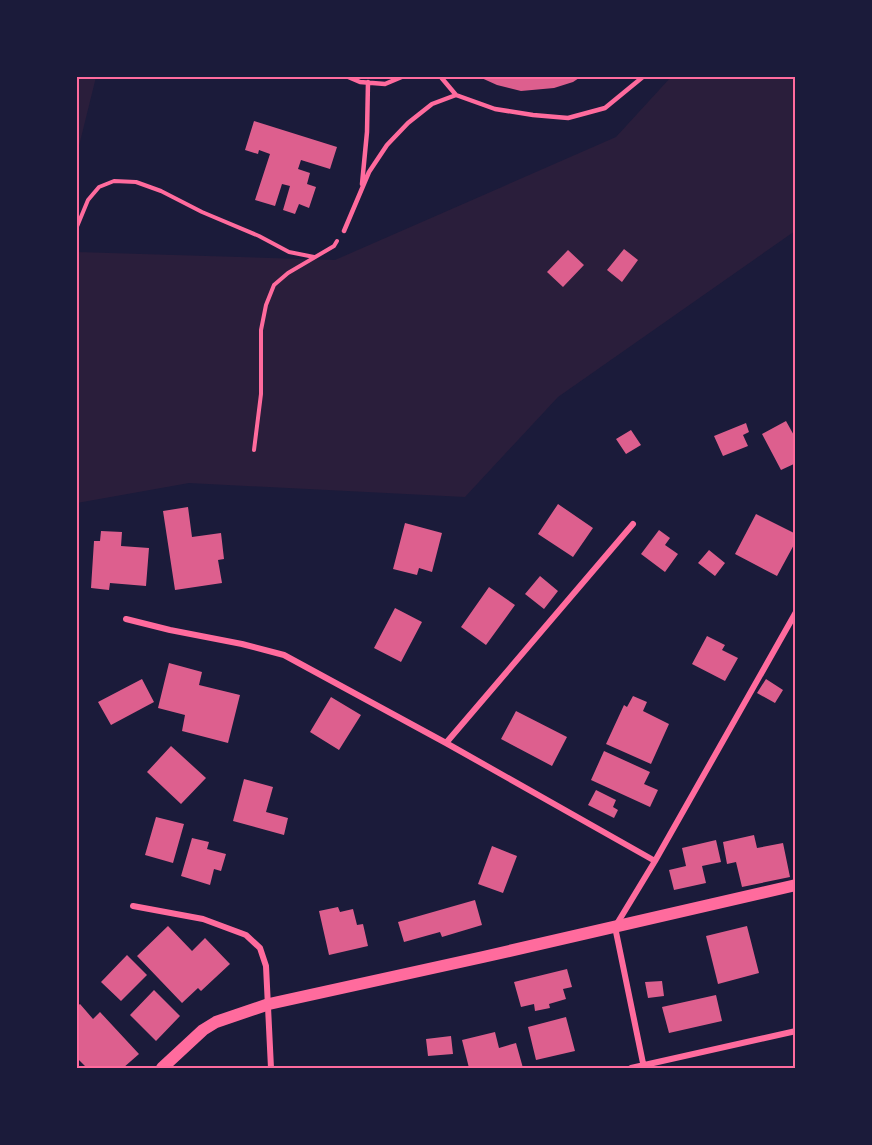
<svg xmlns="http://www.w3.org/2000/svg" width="872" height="1145" viewBox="0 0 872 1145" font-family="Helvetica,sans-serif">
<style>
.green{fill:#2a1e3b}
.building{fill:#dd5f8e}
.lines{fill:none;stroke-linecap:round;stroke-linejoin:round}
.path{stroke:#ff6b9d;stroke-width:4}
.service{stroke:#ff6b9d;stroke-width:4.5}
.minor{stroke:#ff6b9d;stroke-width:6}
.secondary{stroke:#ff6b9d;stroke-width:12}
.neatline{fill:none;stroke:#ff6b9d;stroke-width:2}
</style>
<rect width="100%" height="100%" fill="#1b1b3a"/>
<path class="green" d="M77,76L96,77L77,154L76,77Z
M671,77H795V231L558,397L465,497L189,483L77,503V252L335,260L616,137Z"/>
<path class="building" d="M477,76H582L573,82L554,88L521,91L497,85Z
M254,121L337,147L330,169L301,160L298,169L310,173L307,184L316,187L309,208L299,204L295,214L283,210L290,186L282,184L275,206L255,200L270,154L259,150L258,154L245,150Z
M624,249L638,260L622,282L607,270Z
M568,250L584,265L563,287L547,272Z
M786,421L796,439V453L793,454L796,463L781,470L762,434Z
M746,423L749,432L743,435L748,446L723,456L714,436Z
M631,430L641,445L626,454L616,439Z
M558,504L593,528L573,557L538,534Z
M188,507L192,537L221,533L224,559L218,560L222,583L175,590L163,511Z
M756,514L796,534V541L777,576L735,554Z
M405,523L442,533L432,572L419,568L417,575L393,569Z
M659,530L670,538L665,545L678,554L665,572L641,554Z
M101,531L122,532L121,546L149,548L146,586L110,583L109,590L91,588L94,541H100Z
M709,550L725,563L715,576L698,563Z
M540,576L558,591L544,609L525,594Z
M489,587L515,605L486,645L461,627Z
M395,608L422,622L401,662L374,648Z
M707,636L725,645L722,650L738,658L725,681L692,664Z
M169,663L202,672L199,685L240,695L228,743L182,731L185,715L158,708Z
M142,679L154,702L111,725L98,702Z
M766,679L783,690L775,703L757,693Z
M633,696L647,702L643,711L669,724L651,764L606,744L624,705L627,707Z
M331,697L361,715L339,750L310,732Z
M516,711L567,737L552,766L501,739Z
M171,746L206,778L181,804L147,772Z
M604,751L650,772L644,784L658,790L650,807L591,780Z
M244,779L273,787L266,812L288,818L284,835L233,821Z
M596,790L616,800L613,807L618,810L614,818L588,805Z
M156,817L184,824L173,863L145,855Z
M754,835L757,848L783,843L790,877L742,887L736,862L727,864L723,842Z
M192,838L209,842L207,849L226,854L221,871L214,869L210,885L181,876Z
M716,840L721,862L702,866L706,883L674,890L669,870L686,866L682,848Z
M492,846L517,856L503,893L478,884Z
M475,900L482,925L442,937L440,932L404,942L398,922Z
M338,907L340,912L353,909L357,925L363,924L368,946L329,955L319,911Z
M168,926L192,951L205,938L230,964L201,991L198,988L182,1003L137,956Z
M747,926L759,973L718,984L706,936Z
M127,955L147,975L121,1001L101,982Z
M567,969L572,987L563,989L566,999L549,1004L550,1008L535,1011L534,1004L521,1007L514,982Z
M662,981L664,996L648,998L645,982Z
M154,990L180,1016L156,1041L130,1015Z
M716,995L722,1021L669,1033L662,1007Z
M80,1004L93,1019L100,1012L139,1054L123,1068H87L76,1057V1007Z
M566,1017L575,1051L536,1060L528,1027Z
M495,1032L499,1048L516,1043L523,1068H469L462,1040Z
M451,1036L453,1054L428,1056L426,1039Z"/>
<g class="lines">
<path class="path" d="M76,229L88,200L99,187L114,181L136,182L161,191L202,212L259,236L289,252L314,257
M254,450L261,394V330L266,305L274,285L288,273L334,246L337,241"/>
<path class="service" d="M346,76L360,82L385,84L404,76
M440,76L456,95L495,109L533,115L568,118L605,108L644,76
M362,184L367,132L368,82
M344,231L369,172L387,145L408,123L432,104L456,95"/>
<path class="minor" d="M126,619L170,630L242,644L284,655L446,743L655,861
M446,743L633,524
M133,906L203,919L246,935L260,948L266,966L271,1068
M631,1068L796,1031
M644,1068L615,927L655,861L796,612"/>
<path class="secondary" d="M162,1068L203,1030L216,1022L269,1004L483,957L796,885"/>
</g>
<rect width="872" height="1145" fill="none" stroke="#1b1b3a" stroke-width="156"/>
<rect x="78" y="78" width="716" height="989" class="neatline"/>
</svg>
